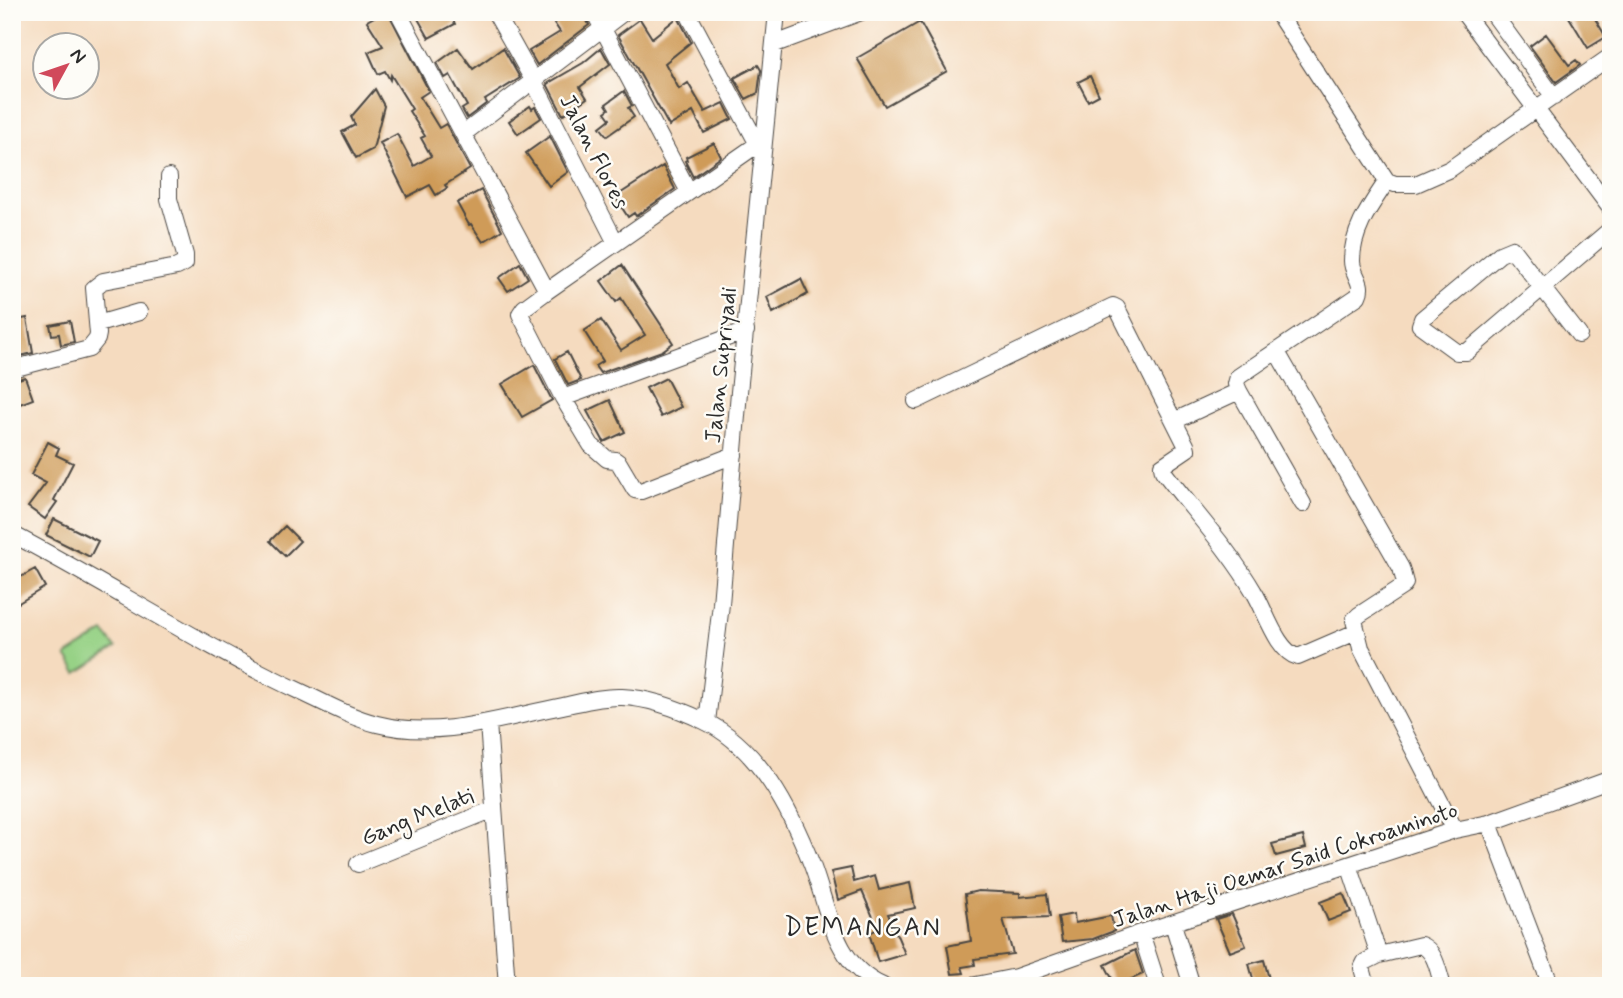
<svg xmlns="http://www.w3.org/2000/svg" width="1623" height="998" viewBox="0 0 1623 998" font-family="Mynerve,sans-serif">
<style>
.green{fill:#97d286;stroke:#617e58;stroke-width:2}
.building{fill:#cf9b59}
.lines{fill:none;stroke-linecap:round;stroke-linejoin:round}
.minor-casing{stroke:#494541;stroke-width:18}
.minor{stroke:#fff;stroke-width:16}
.labels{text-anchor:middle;stroke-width:5;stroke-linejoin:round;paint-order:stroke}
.street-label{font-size:23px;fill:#2b2b2b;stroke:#fdfcf7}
.quarter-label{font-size:26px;letter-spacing:2px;fill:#2b2b2b;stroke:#fdfcf7}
</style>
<rect width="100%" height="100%" fill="#fdfcf7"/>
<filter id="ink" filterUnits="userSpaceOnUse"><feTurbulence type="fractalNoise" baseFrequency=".0143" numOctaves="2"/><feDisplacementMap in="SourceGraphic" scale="14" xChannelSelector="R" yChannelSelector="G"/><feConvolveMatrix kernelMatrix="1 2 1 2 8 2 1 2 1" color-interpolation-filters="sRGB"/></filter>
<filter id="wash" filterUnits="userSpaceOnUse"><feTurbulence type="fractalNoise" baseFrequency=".00686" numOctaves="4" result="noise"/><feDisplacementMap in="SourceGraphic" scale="28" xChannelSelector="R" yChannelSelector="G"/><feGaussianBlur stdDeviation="1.57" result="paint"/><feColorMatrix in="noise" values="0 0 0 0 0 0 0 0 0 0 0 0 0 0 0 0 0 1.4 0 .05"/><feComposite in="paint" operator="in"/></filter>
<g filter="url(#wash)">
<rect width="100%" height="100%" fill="#f5dbbf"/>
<path class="green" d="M104,632L116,648L77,673L66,656Z"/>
<g id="blocks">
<path class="building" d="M383,12H388L429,91L420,97L439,128L446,124L470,169L445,185L447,188L436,195L430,185L407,197L380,143L397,134L414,166L431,156L421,138L425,136L409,111L412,109L391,75L390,80L385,71L378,74L368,52L383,46L367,21Z
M426,12H438L441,18L450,13L455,24L429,38L417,17Z
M563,12H583L589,25L537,65L529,51L560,32L552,20Z
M1576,12H1591L1606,37L1588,48L1569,17Z
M678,17L691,42L665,63L679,89L688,83L705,112L724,103L732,119L704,133L693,112L669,126L618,35L640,19L652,38Z
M920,22L947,71L885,106L857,58Z
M1546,34L1569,65L1576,60L1580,65L1556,82L1530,46Z
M458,48L473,69L503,48L520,78L485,100L487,103L467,118L462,109L467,106L450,75L445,78L437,63Z
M601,48L610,64L580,87L587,98L563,115L547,84L583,63Z
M758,65L761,70L758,93L746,99L734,78Z
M1090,76L1099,95L1088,101L1078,82Z
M375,89L384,106L373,149L356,158L342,132L355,125L351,117Z
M624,91L632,106L628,108L634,117L607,136L600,127L610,119L605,112L609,109L606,104Z
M530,106L532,109L535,107L541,118L518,134L509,121Z
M550,136L568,172L549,186L526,153Z
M714,143L721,157L693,177L685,161L687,160L686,157Z
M663,166L675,189L636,216L634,213L628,217L615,197Z
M481,190L502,230L483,242L471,224L469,225L457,203Z
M520,263L528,278L508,291L499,278Z
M622,265L673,343L662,351L600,373L595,366L603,361L584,331L601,320L621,350L645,335L621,298L616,302L601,281Z
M801,279L808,294L773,313L767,297Z
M27,318L33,353L12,358V321Z
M70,321L74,342L61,345L59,334L52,335L50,325Z
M567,352L581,380L568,385L555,359Z
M534,365L552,400L522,417L502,384Z
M25,377L33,399L20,404L12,381Z
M666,378L681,407L661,417L646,388Z
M610,400L625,432L604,442L587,411Z
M48,442L59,448L56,455L73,463L54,500L57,502L45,519L28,507L46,483L31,475Z
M54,519L98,541L90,557L46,535Z
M285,526L300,541L285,556L270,541Z
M35,569L45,587L12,607V582Z
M1303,836L1306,848L1276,856L1272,844Z
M851,868L854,882L875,876L879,890L910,883L915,908L888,914L905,954L878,962L869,933L878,929L862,891L838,900L831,872Z
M978,891L1020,893V897L1047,894L1050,917L1003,919L1013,954L974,959L975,965L962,967L964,973L952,974L947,946L971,941L965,894Z
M1343,893L1351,912L1328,921L1320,902Z
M1074,914L1075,923L1111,916L1114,931L1093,939L1062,942L1058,917Z
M1232,914L1246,946L1230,952L1216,919Z
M1135,950L1143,974L1116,986L1105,965Z
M1264,960L1271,986H1255L1249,964Z"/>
</g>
</g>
<g filter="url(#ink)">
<use href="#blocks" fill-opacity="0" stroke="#494541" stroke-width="2"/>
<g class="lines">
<defs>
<path id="minor" d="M398,12L547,291
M495,12L533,80L616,243
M594,12L689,192
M687,12L762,152
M1277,12L1387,181L1395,184H1416L1450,169L1611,56
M1463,12L1611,209
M1492,12L1554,97
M775,44L861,12
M463,134L624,12
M98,324L139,312
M1579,335L1512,249L1500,254L1422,319L1420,325L1457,352H1467L1611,229
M1277,352L1401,568L1405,583L1402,587L1359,615L1354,620L1361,648L1455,830
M12,369L89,349L97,339L98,334L94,288L103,281L177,267L185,263V255L169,199V177
M563,398L746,331
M916,401L1113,306L1117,308L1186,445L1187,449L1162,466L1163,471C1193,511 1229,549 1254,592C1265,609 1277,652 1298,657L1356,632
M1174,421L1239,391
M734,455L641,491L635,490L619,463L615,460L607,459L591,445L563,398L520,314L524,308L547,291L758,144
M1303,504L1239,391L1236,384L1238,377L1358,296C1365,283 1352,275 1352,261C1352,230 1371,205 1387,181
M12,534C108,584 199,644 297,690C323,702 349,717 377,724C440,740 501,718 563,706C582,702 603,696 622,697C651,698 679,709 704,721C759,747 791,811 812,865C829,910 834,965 883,986
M707,722L721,604L739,392L777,12
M488,723L507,986
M1489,823L1551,986
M358,864L494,809
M1349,865L1379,955L1365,962L1362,968L1367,986
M1173,924L1192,986
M1141,933L1158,986
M1379,955L1421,945C1436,951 1438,972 1443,986
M971,986L1016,977L1141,933L1455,830L1489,823L1611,779"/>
</defs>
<use href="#minor" class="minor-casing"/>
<use href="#minor" class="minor"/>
</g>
</g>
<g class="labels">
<g class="street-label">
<text transform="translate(595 151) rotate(63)" y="8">Jalan Flores</text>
<text transform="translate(720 365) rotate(-84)" y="8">Jalan Supriyadi</text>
<text transform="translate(417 816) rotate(-22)" y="8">Gang Melati</text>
<text transform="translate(1285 864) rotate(-18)" y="8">Jalan Haji Oemar Said Cokroaminoto</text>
</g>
<g class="quarter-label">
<text x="863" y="935">DEMANGAN</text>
</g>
</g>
<rect width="1623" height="998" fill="none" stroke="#fdfcf7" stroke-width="42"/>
<g transform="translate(66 66) rotate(50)"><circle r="33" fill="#fdfcf7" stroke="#a9a8a5" stroke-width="2"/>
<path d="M0-5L12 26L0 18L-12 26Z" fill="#d1495b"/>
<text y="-10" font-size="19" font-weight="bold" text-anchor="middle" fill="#2b2b2b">N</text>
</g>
</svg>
